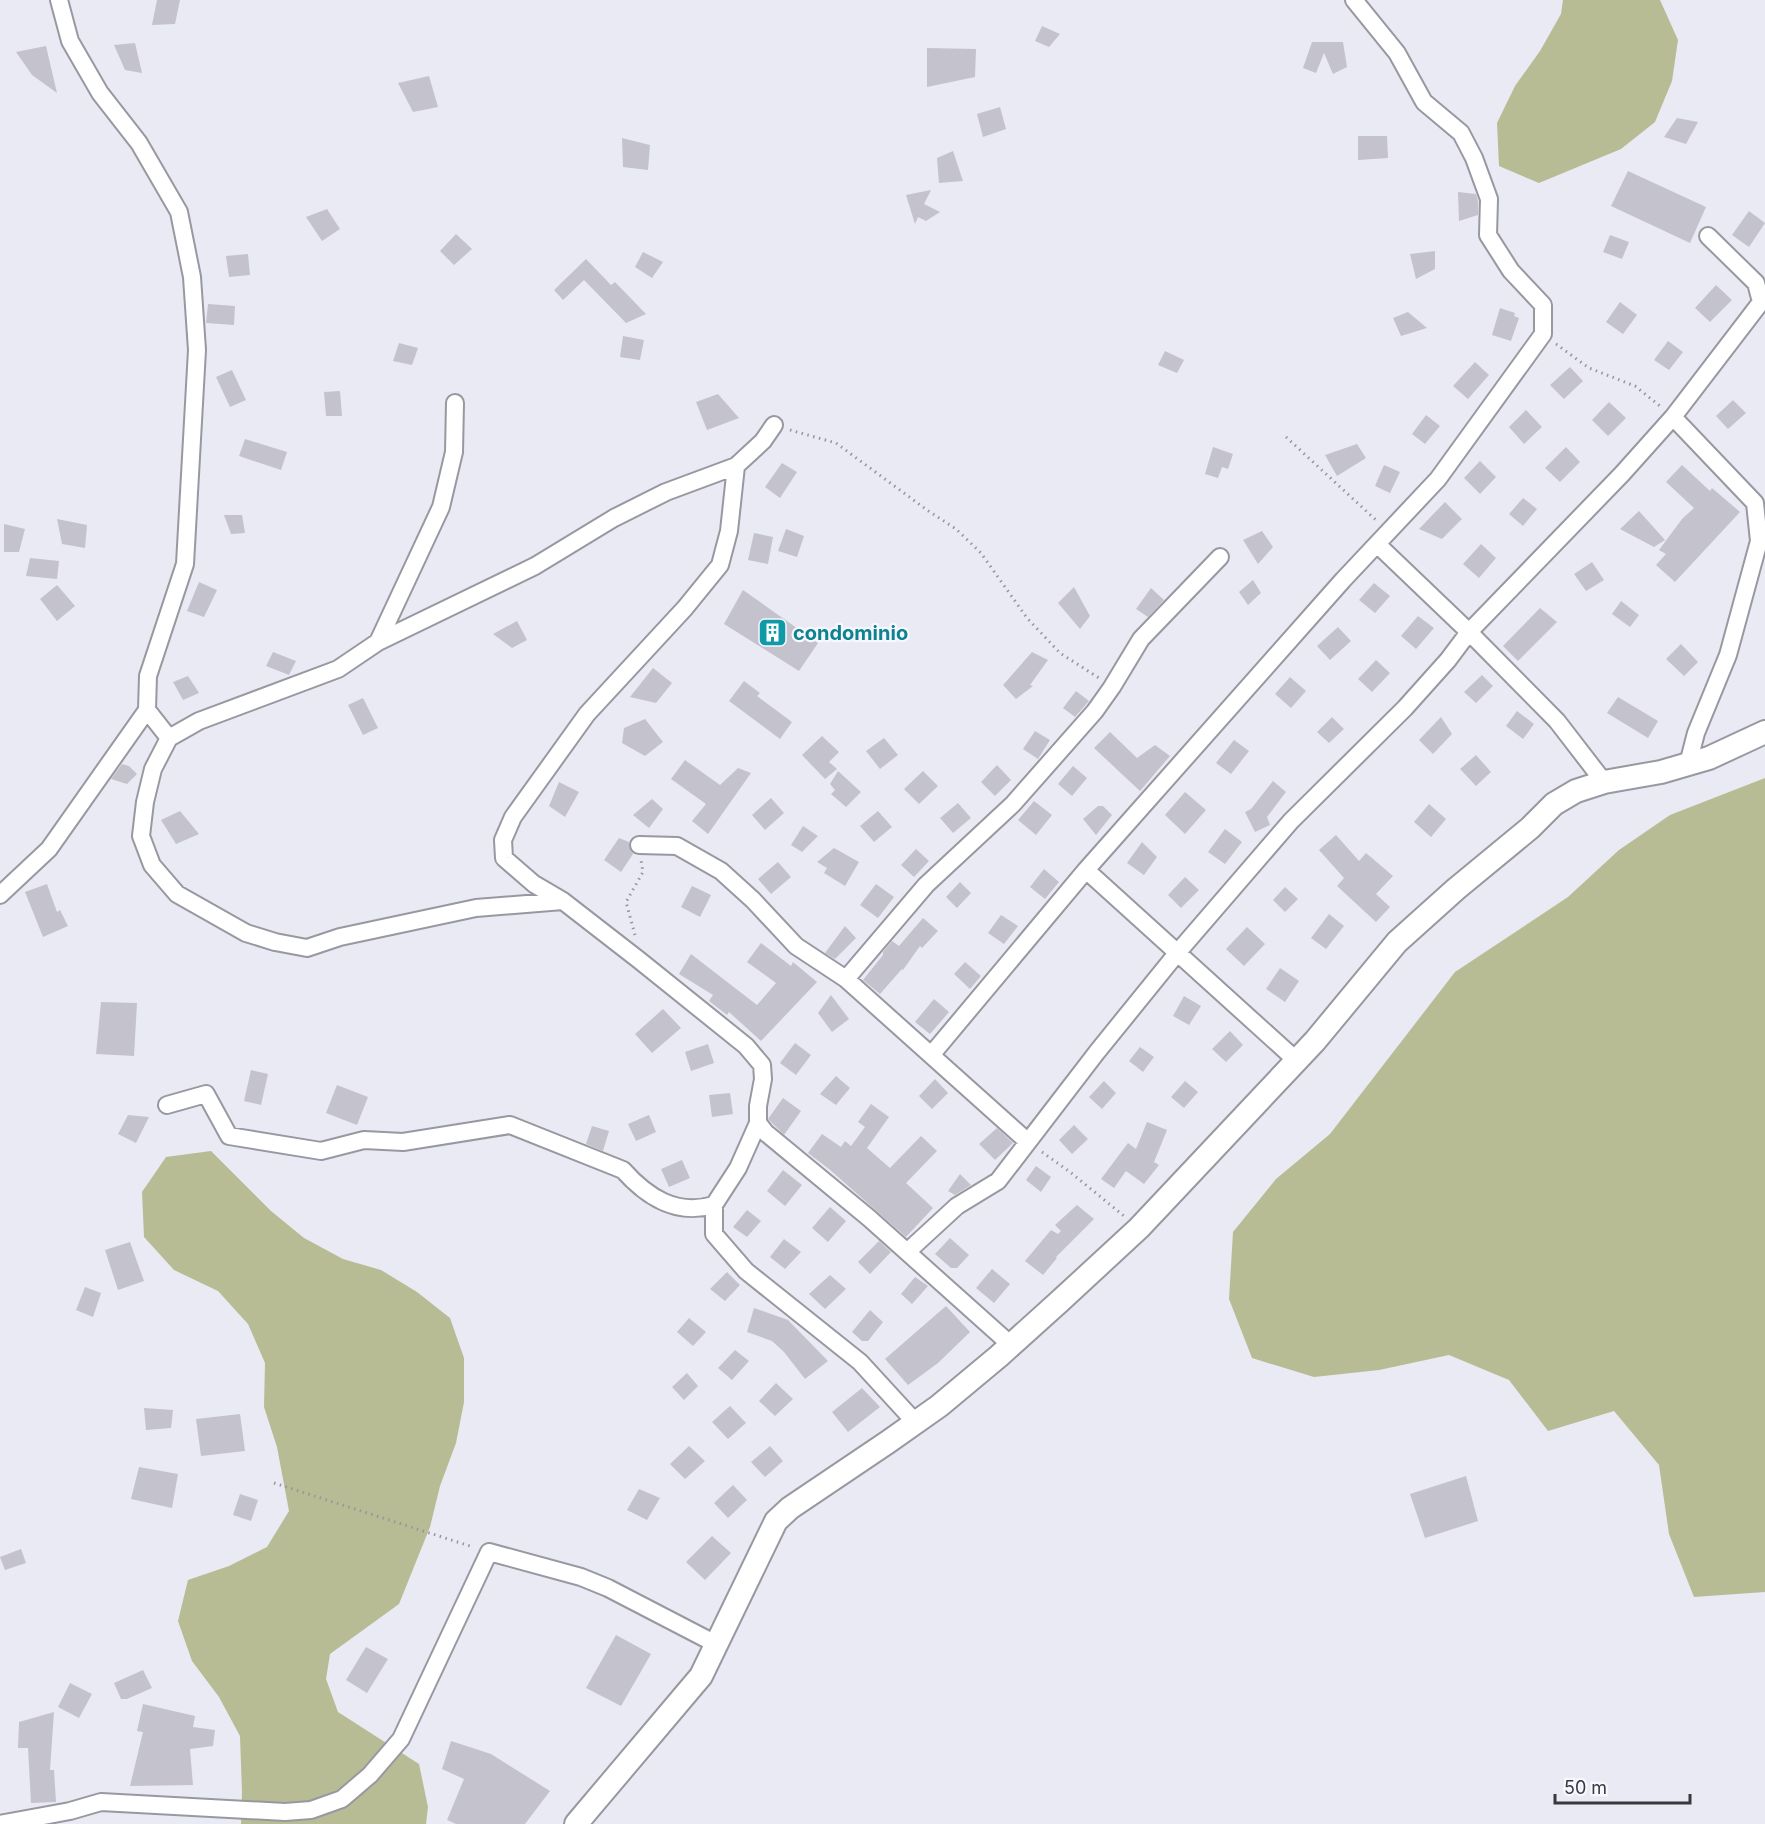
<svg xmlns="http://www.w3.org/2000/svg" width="1765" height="1824" viewBox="0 0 1765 1824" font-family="Inter,sans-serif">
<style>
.green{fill:#b7bc94}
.building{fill:#c4c3cd}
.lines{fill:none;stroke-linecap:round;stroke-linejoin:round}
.minor-casing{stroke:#9898a1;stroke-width:20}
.secondary-casing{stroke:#9898a1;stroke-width:26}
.path{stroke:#96979d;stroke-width:3;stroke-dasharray:1.5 4.5;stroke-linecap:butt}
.minor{stroke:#fff;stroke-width:16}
.secondary{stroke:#fff;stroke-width:22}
.labels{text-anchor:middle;stroke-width:4.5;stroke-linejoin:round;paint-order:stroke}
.culture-label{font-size:20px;font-weight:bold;fill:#0d838f;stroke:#f7f7ff;text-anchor:start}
</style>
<rect width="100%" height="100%" fill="#e9eaf3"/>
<path class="green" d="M1563,0H1660L1678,40L1672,81L1655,122L1621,149L1539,183L1499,166L1497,123L1515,86L1540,51L1561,14Z
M1765,778V1592L1694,1597L1669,1534L1659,1465L1614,1411L1548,1431L1509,1380L1449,1355L1379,1370L1314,1377L1252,1358L1229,1299L1233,1232L1276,1179L1330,1134L1455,972L1568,897L1619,850L1670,815Z
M211,1151L271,1211L304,1238L343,1259L381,1270L417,1292L450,1318L464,1358V1402L456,1443L440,1486L430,1527L399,1604L330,1654L326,1679L338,1712L419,1764L428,1807L426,1824H241L242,1792L240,1736L219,1697L192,1661L178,1621L188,1580L229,1566L267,1547L289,1511L277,1447L264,1407L265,1363L248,1324L218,1291L174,1270L144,1237L142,1192L166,1157Z"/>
<path class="building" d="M157,0H180L175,24L152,25Z
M1042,26L1060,34L1049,47L1035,41Z
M1312,42H1343L1347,67L1333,74L1324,53L1316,73L1303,68Z
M135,43L142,73L125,70L114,45Z
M46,46L57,93L32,75L16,52Z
M927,48L976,49L975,77L927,87Z
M429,76L438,107L413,112L398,83Z
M1000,107L1006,129L983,137L977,114Z
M1677,118L1698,122L1686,144L1664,137Z
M1358,136H1387L1388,158L1358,160Z
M622,138L650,145L648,170L623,167Z
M953,151L963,181L939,183L937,158Z
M1628,171L1706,207L1690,243L1611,206Z
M931,190L924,204L940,212L926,221L918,217L915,224L906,195Z
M1458,192L1476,194L1478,201V215L1459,221Z
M327,209L340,229L322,241L306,217Z
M1749,211L1765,223L1749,247L1732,235Z
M456,234L472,249L454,265L440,251Z
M1610,235L1629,242L1622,259L1603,252Z
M1435,251V269L1416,279L1410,254Z
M643,252L663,262L652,278L635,267Z
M248,254L250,275L229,277L226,256Z
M586,259L611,285L615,282L646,314L626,323L584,280L563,300L554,290Z
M1716,285L1732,300L1710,322L1695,308Z
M1620,302L1637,315L1623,334L1606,322Z
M208,304L235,306L234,325L206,323Z
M1500,308L1515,313L1514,316L1519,318L1511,341L1492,335Z
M1408,312L1427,328L1401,336L1393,318Z
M623,336L644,340L640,360L620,357Z
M1668,341L1683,352L1669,370L1654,360Z
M399,343L418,348L412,365L393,361Z
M1165,351L1184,360L1177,373L1158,365Z
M1475,362L1489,375L1468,399L1453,386Z
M1570,367L1583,381L1564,399L1550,385Z
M232,370L246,400L230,407L216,377Z
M340,391L342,416H326L324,392Z
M718,394L739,418L707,430L696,402Z
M1733,400L1746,413L1728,429L1716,416Z
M1609,402L1626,418L1608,436L1592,420Z
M1526,410L1542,427L1524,444L1509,427Z
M1426,415L1440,426L1425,444L1412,434Z
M245,439L287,452L281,470L239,456Z
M1357,444L1366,458L1337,476L1325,455Z
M1213,447L1233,454L1228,469L1222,467L1218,478L1205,474Z
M1566,447L1580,462L1560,482L1545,468Z
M1480,461L1496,477L1480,494L1464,478Z
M782,463L797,472L780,498L765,487Z
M1384,465L1400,472L1390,493L1375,486Z
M1682,465L1710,491L1712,488L1740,512L1675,582L1656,565L1666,554L1659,550L1682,519L1694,508L1666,482Z
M1523,498L1537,509L1523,526L1509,514Z
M1445,502L1462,519L1442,539L1419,529Z
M1639,511L1665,540L1654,547L1620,529Z
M224,515H242L245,533L231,534Z
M57,519L87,525L85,548L62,544Z
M4,524L25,529L19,552H4Z
M786,529L804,536L797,557L778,551Z
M1262,531L1273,547L1258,564L1243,540Z
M754,533L773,537L768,564L748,560Z
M1481,544L1496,558L1479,578L1463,564Z
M30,558L59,561L57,579L26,576Z
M1592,562L1604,580L1586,591L1574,574Z
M1253,580L1261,593L1248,605L1239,592Z
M199,582L217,590L204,617L187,611Z
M1374,583L1390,596L1375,613L1359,600Z
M57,585L75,606L57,621L40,599Z
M1074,587L1090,616L1080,629L1058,603Z
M1151,588L1164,600L1148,617L1136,609Z
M743,590L818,643L799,671L724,624Z
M1621,601L1639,615L1630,627L1612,614Z
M1540,608L1557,622L1518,661L1503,646Z
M1418,616L1434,628L1416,649L1401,636Z
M517,621L527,640L512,648L493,634Z
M1338,627L1351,641L1330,660L1317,646Z
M1681,644L1698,662L1684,676L1666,659Z
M273,652L296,661L289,675L266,666Z
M1032,652L1048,660L1030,685L1033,686L1016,699L1003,685Z
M1376,660L1390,673L1372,692L1358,679Z
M653,668L672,683L656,703L630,697Z
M1482,675L1493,686L1476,703L1464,692Z
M188,676L199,693L183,700L173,682Z
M1290,677L1306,691L1291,708L1275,694Z
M744,681L760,693L757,696L792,722L780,739L729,701Z
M1076,691L1089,701L1075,717L1063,708Z
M1618,697L1658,721L1648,738L1607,713Z
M363,698L378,728L363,735L348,705Z
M1517,711L1534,724L1523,739L1506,726Z
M1332,717L1344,729L1329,743L1317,732Z
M1441,717L1452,734L1433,754L1419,740Z
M645,719L663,742L645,756L622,743L624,728Z
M1035,731L1050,740L1038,759L1023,749Z
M1110,732L1137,758L1155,745L1170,756L1140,791L1094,748Z
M822,736L839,752L829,762L837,769L825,779L802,755Z
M884,738L898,755L880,769L866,751Z
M1234,740L1249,751L1231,774L1216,763Z
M1476,755L1491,772L1476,786L1460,769Z
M685,760L720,785L738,768L751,773L708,834L692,821L706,804L671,779Z
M122,764L129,766L137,774L127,784L111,779Z
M997,765L1011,780L995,796L981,782Z
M1073,766L1087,778L1072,796L1058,784Z
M838,771L861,792L846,807L831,794L835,790L830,784Z
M923,771L938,786L919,804L904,789Z
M1273,781L1286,792L1267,817L1270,825L1255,832L1245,812L1251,809Z
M559,782L579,792L565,817L549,806Z
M1185,792L1206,810L1185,834L1165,815Z
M771,798L784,813L765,830L752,815Z
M652,799L663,809L649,828L633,815Z
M1034,801L1052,815L1036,835L1018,820Z
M958,803L971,818L953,833L940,818Z
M1429,804L1446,819L1431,837L1414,822Z
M1098,806H1103L1112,815L1096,835L1083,819Z
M180,811L199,834L176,844L161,820Z
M878,811L892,827L874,842L860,826Z
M803,826L818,836L802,852L791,845Z
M1225,829L1242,842L1225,864L1208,852Z
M1336,835L1359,861L1366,853L1393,876L1376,894L1390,907L1376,922L1337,886L1344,878L1319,850Z
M619,838L629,842L630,849L633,854L621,872L604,860Z
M1142,842L1157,857L1144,875L1127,863Z
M834,848L859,862L845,886L824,873L827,868L817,862Z
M916,849L929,861L914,877L901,865Z
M778,862L791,877L771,894L758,879Z
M1044,869L1059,882L1045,899L1030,887Z
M1185,877L1199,890L1181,908L1168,895Z
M960,882L971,893L957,908L946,897Z
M47,884L57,912L60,910L68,926L43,937L25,892Z
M876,884L894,897L878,918L860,905Z
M692,886L711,895L700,917L681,907Z
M1285,887L1298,899L1285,912L1273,900Z
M1329,914L1344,926L1326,949L1311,938Z
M1001,915L1018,926L1004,944L988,933Z
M923,918L938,931L922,948L920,946L903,970L902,969L880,994L863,980L883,955V952L892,941L899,946Z
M845,926L856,938L835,959L825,953Z
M1247,927L1265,944L1244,966L1226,949Z
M761,943L791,966L793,962L817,982L761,1041L729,1012L727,1015L709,1001L713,995L679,974L691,954L757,1005L776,983L747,962Z
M965,962L981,976L970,989L954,974Z
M1280,968L1299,981L1285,1002L1266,989Z
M831,995L849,1019L832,1032L818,1013Z
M1184,996L1201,1006L1189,1025L1173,1016Z
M934,999L949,1012L930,1034L915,1022Z
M101,1002L137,1003L134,1056L96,1054Z
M663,1009L681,1028L652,1053L635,1034Z
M1230,1031L1243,1045L1226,1062L1212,1049Z
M795,1043L811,1055L796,1075L780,1063Z
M708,1044L714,1063L691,1071L685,1052Z
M1140,1047L1154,1057L1143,1072L1129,1061Z
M251,1070L268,1074L261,1105L244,1101Z
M836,1076L850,1088L836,1105L820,1094Z
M935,1079L948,1093L932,1109L919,1096Z
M1104,1081L1116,1093L1102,1109L1089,1097Z
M1185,1081L1198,1092L1184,1108L1171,1097Z
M337,1085L368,1097L357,1125L326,1113Z
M730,1093L733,1114L712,1117L709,1095Z
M783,1098L801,1111L784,1135L768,1119Z
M871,1104L889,1117L867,1148L890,1168L921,1136L937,1151L906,1183L933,1208L906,1237L829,1169L808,1153L822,1134L841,1147L845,1141L851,1146L865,1127L858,1122Z
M128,1115L149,1117L136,1143L118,1134Z
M649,1115L656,1132L636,1141L628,1124Z
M1147,1122L1167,1130L1154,1162L1159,1165L1144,1184L1126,1171L1114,1188L1101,1179L1128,1143L1136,1149Z
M1074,1125L1088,1139L1072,1154L1059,1140Z
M592,1126L609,1131L603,1151L586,1144Z
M997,1128L1013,1143L995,1160L979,1144Z
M682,1160L690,1178L669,1187L661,1169Z
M1036,1166L1051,1177L1041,1192L1026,1180Z
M783,1170L802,1185L785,1206L767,1191Z
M960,1174L971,1185L955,1195L948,1191Z
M1077,1205L1094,1219L1056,1257L1057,1258L1043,1275L1025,1261L1051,1230L1058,1234L1061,1231L1055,1225Z
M830,1207L846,1221L828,1242L812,1228Z
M747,1210L761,1221L747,1237L733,1227Z
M950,1238L969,1255L957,1268H951L935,1254Z
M784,1239L801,1252L785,1269L770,1257Z
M879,1241L891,1252L870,1274L858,1262Z
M130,1242L144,1281L118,1290L105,1250Z
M992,1269L1010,1284L994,1303L976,1288Z
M727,1272L740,1285L725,1301L710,1289Z
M830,1275L846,1289L825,1309L809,1294Z
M915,1277L928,1286L912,1304L901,1294Z
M85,1287L101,1293L93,1317L76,1310Z
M946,1306L970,1332L938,1363L908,1385L885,1359Z
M754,1308L788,1320L828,1361L805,1379L784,1352L772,1341L747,1332Z
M870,1310L883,1322L868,1341H862L852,1332Z
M689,1318L706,1332L693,1346L677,1332Z
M735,1350L749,1361L732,1380L718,1368Z
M687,1373L698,1386L684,1400L672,1387Z
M776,1383L793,1399L775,1416L759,1401Z
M862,1388L880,1407L848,1432L832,1412Z
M730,1406L746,1423L728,1439L712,1422Z
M144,1408L173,1410L171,1428L146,1430Z
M240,1414L245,1451L201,1456L196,1419Z
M689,1446L705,1461L685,1479L670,1464Z
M770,1446L783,1461L765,1477L751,1462Z
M139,1467L178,1474L172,1508L131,1499Z
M1466,1476L1478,1521L1425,1538L1410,1494Z
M733,1485L747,1500L728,1518L714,1503Z
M639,1489L660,1498L647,1520L627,1510Z
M240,1494L258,1500L251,1521L233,1515Z
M712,1536L731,1553L705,1580L686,1562Z
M21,1549L26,1563L5,1570L0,1557Z
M616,1635L651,1654L621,1706L586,1688Z
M366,1647L388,1659L367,1693L346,1680Z
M143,1670L152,1688L127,1699H121L114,1683Z
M70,1683L92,1694L79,1718L58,1707Z
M143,1704L195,1716L193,1727L215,1730L213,1746L190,1749L193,1785L130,1786L143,1732L137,1731Z
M54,1712L50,1770H54L56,1802L31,1803L28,1748H18L19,1722Z
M451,1741L491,1754L550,1791L525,1824H456L447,1820L464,1779L442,1769Z"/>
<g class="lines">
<defs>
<path id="minor" d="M59,0L70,41L100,93L139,143L179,212L192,277L197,350L185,564L148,676L147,710L169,738
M455,403L454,452L441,507L378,642L338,669L199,721L169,738L153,769L145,802L141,836L152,865L177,894L246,933L275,942L307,948L340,937L476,908L563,901
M1673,417L1755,503L1759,541L1728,655L1696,733L1688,764
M774,425L763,441L736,466L729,531L720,565L685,608L587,714L513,817L503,840L504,858L534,884L563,901L639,960L746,1046L762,1065L763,1079L758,1106V1123L766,1133L869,1218L1011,1345
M1378,545L1469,632L1557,721L1604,782
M378,642L535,566L614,518L666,492L736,466
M639,845L677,846L721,871L753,900L796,946L846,979L1028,1142
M0,895L49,849L147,710
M846,979L926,885L1013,804L1095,711L1112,687L1141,639L1220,557
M932,1054L1086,870
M1297,1061L1086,870L1343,580L1438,479L1543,334V305L1511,271L1488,235L1489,199L1474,158L1461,133L1424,102L1397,53L1354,0
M167,1105L206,1094L229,1136L321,1151L364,1140L403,1142L510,1125L623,1170C647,1197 676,1216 714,1205
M758,1123L738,1168L714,1205V1234L746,1271L860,1362L916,1423
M907,1252L957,1206L998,1181L1097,1052L1178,952L1291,821L1405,708L1448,660L1469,632L1622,474L1673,417L1761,302L1756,283L1708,236
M0,1824L70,1811L101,1802L285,1812L311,1810L342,1799L370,1775L401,1739L489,1552L581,1577L608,1588L716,1644"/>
<path id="secondary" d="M576,1824L701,1676L776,1521L790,1508L888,1442L939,1406L999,1356L1060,1301L1139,1228L1315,1041L1397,942L1456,889L1530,828L1554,804L1576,791L1604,782L1661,772L1709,758L1765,732"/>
</defs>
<use href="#minor" class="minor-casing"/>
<use href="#secondary" class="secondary-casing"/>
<path class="path" d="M1556,344L1589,368L1635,386L1660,406
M790,430L836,443L927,510L956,529L981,553L1027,618L1060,653L1099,678
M1286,437L1377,521
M635,935L626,902L643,872L641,860
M1042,1152L1070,1172L1124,1216
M274,1483L473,1547"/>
<use href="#minor" class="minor"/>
<use href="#secondary" class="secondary"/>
</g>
<defs>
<symbol id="building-square" viewBox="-11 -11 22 22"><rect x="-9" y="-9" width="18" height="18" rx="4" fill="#0f9aa8" stroke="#f7f7ff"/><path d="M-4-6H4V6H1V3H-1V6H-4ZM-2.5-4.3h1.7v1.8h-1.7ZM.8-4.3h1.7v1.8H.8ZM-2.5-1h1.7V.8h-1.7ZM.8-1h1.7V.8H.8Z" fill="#fff"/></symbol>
</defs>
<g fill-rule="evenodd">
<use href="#building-square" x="756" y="616" width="33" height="33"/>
</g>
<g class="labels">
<g class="culture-label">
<text x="793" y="640">condominio</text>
</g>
</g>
<path d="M1555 1794v9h135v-9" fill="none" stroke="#39393d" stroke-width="3"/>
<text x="1564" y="1794" font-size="18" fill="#39393d" stroke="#f7f7ff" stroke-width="4.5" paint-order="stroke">50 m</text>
</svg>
